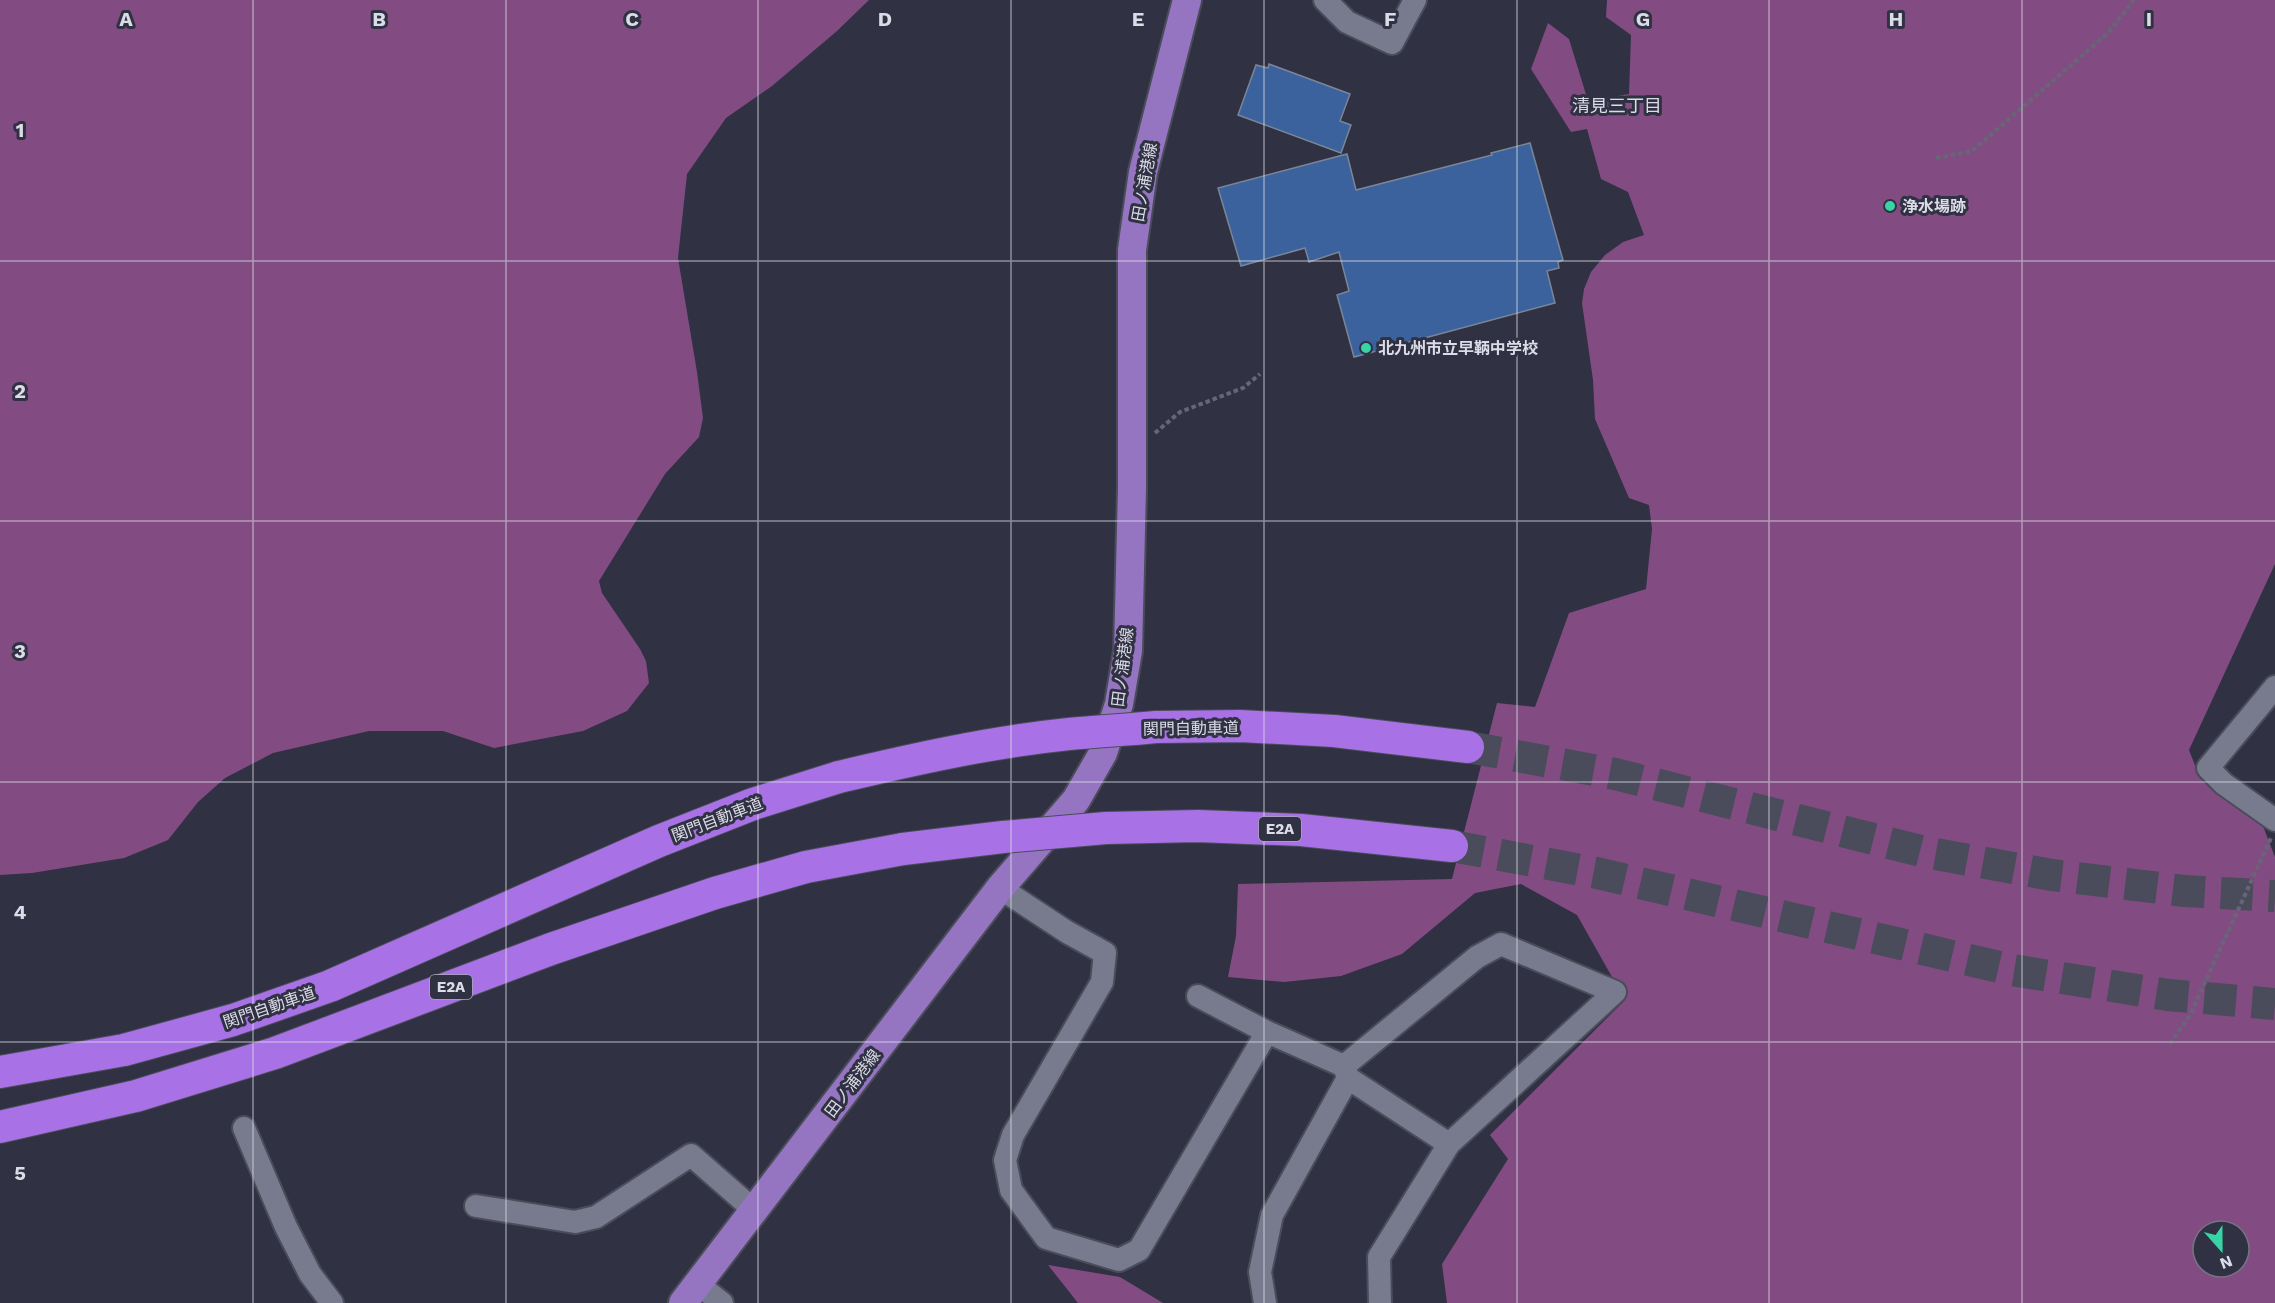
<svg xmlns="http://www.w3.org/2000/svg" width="2275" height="1303" viewBox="0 0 2275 1303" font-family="'Work Sans','Noto Sans JP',sans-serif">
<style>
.forest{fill:#824c83;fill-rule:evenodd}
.building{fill:#3b629d;stroke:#7a8698;stroke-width:1.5}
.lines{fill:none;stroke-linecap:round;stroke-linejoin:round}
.highway-tunnel{stroke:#4a4b5b;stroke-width:32;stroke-dasharray:32 16;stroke-linecap:butt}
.minor-casing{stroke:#4b4c5a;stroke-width:26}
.major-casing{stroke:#4b4c5a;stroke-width:32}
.highway-casing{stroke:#4b4c5a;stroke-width:34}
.path{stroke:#666776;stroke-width:4;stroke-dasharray:4.5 3;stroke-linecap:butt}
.minor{stroke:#787a8e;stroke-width:22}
.major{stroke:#9575c2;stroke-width:28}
.highway{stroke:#a871e5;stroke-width:32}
.highway-bridge-casing{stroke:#4b4c5a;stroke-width:34;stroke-linecap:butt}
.highway-bridge{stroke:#a871e5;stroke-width:32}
.grid{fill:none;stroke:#dbdce7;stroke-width:1.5;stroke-opacity:0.55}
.poi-dot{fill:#37d4a6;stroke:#303142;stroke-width:2}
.labels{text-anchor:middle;stroke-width:6;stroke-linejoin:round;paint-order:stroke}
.shield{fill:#303142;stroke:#a8a9b6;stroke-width:1.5}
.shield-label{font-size:15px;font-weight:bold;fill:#dbdce7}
.street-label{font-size:16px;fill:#dbdce7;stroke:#303142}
.poi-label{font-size:16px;font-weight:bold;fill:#dbdce7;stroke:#303142;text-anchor:start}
.neighbourhood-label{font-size:18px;fill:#dbdce7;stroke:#303142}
.grid-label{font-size:20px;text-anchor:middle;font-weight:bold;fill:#dbdce7;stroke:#303142;stroke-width:6;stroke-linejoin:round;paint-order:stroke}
</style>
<rect width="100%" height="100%" fill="#303142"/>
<path class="forest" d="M0,0H869L837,31L772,86L726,118L687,174L678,258L697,372L703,418L699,437L665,474L599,581L602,593L640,649L646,661L649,683L627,711L583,731L494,748L443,731H369L273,753L225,778L198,802L168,840L124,858L32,873L0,875Z
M1607,0H2275V564L2189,750L2200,778L2263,826L2275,857V1303H1447L1442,1264L1508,1159L1490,1135L1625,1000L1577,915L1521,884L1475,893L1402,954L1341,976L1284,982L1228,977L1236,936L1238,884L1452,879L1497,703L1535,707L1569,613L1646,589L1652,529L1649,505L1629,498L1595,419L1593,380L1582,303L1584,289L1591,272L1605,255L1623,242L1644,235L1628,192L1601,179L1587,129L1571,132L1531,69L1548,23L1569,39L1588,101L1629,94L1631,35L1606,17ZM2203,1231H2239V1267H2203Z
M1048,1265L1120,1277L1163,1303H1078Z"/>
<path class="building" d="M1269,64L1350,94L1340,121L1351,125L1341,153L1238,115L1256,65L1268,68Z
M1530,143L1563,260L1558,262L1559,268L1547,271L1555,303L1354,357L1337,295L1349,291L1339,252L1309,262L1305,248L1241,266L1218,188L1347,154L1356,190L1492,155L1491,153Z"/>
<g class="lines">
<path class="highway-tunnel" d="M1468,747L1615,774L1925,852L2052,875L2184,891L2275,896
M1452,846L1597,873L2012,970L2168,995L2275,1004"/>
<defs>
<path id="minor" d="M1325,0L1347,22L1392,43L1415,0
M2275,687L2208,768L2224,784L2275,820
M1000,888L1067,932L1105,953L1102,982L1013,1135L1005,1160L1011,1190L1046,1238L1119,1260L1139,1250L1267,1032
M1198,996L1267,1032L1344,1066L1348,1078L1449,1144
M1344,1066L1477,957L1501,944L1615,992L1449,1144L1379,1257L1380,1303
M244,1128L286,1227L310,1274L332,1303
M476,1206L575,1222L596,1217L691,1155L755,1211
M698,1284L722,1303
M1265,1303L1260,1272L1272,1215L1348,1078"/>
<path id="major" d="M683,1303L1000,888L1076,800L1103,753L1119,704L1128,651L1132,488V250L1143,172L1187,0"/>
<path id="highway" d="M1156,727L1240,726L1334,731L1468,747
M1106,828L1198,826L1301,830L1452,846
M0,1072L124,1050L233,1020L330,986L659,841L753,804L839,777
M0,1127L136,1096L275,1053L551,949L715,893L806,867L903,849"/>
</defs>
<use href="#minor" class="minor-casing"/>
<use href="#major" class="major-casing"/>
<use href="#highway" class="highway-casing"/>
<path class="path" d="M1936,158L1972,151L2108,33L2134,0
M1155,433L1180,412L1243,388L1260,374
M2170,1044L2190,1015L2271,838"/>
<use href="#minor" class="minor"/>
<use href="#major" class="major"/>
<use href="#highway" class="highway"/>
<defs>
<path id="highway-bridge" d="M839,777C915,759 991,742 1069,734C1097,731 1127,730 1156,727
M903,849L1003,837L1106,828"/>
</defs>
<use href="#highway-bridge" class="highway-bridge-casing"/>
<use href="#highway-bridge" class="highway-bridge"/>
</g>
<path class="grid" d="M253,0V1303M506,0V1303M758,0V1303M1011,0V1303M1264,0V1303M1517,0V1303M1769,0V1303M2022,0V1303M0,261H2275M0,521H2275M0,782H2275M0,1042H2275"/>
<g class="poi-dot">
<circle cx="1890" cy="206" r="6"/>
<circle cx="1366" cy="348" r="6"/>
</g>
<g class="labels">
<g class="shield">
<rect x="1259" y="817" width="42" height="24" rx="4.5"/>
<rect x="430" y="975" width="42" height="24" rx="4.5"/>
</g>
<g class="shield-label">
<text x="1280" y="834">E2A</text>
<text x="451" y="992">E2A</text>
</g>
<g class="street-label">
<text transform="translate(1144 182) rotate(-80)" y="6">田ノ浦港線</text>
<text transform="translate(1122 667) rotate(-83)" y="6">田ノ浦港線</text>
<text transform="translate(1191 728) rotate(-1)" y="6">関門自動車道</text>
<text transform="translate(717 819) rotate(-21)" y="6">関門自動車道</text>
<text transform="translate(269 1007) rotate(-19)" y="6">関門自動車道</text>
<text transform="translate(852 1083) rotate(-53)" y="6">田ノ浦港線</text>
</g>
<g class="poi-label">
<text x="1902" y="212">浄水場跡</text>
<text x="1378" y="354">北九州市立早鞆中学校</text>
</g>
<g class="neighbourhood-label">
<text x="1617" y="112">清見三丁目</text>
</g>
</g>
<g class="grid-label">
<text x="126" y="26">A</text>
<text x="379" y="26">B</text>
<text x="632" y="26">C</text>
<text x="885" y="26">D</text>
<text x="1138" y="26">E</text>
<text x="1390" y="26">F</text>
<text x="1643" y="26">G</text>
<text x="1896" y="26">H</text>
<text x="2149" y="26">I</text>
<text x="20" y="137">1</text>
<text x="20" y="398">2</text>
<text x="20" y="658">3</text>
<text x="20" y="919">4</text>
<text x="20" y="1180">5</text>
</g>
<g transform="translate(2221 1249) rotate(159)"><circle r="28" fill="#303142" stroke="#747584" stroke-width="1.5"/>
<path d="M0-4.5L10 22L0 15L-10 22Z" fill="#37d4a6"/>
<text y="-9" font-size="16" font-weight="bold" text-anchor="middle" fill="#dbdce7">N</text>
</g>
</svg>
